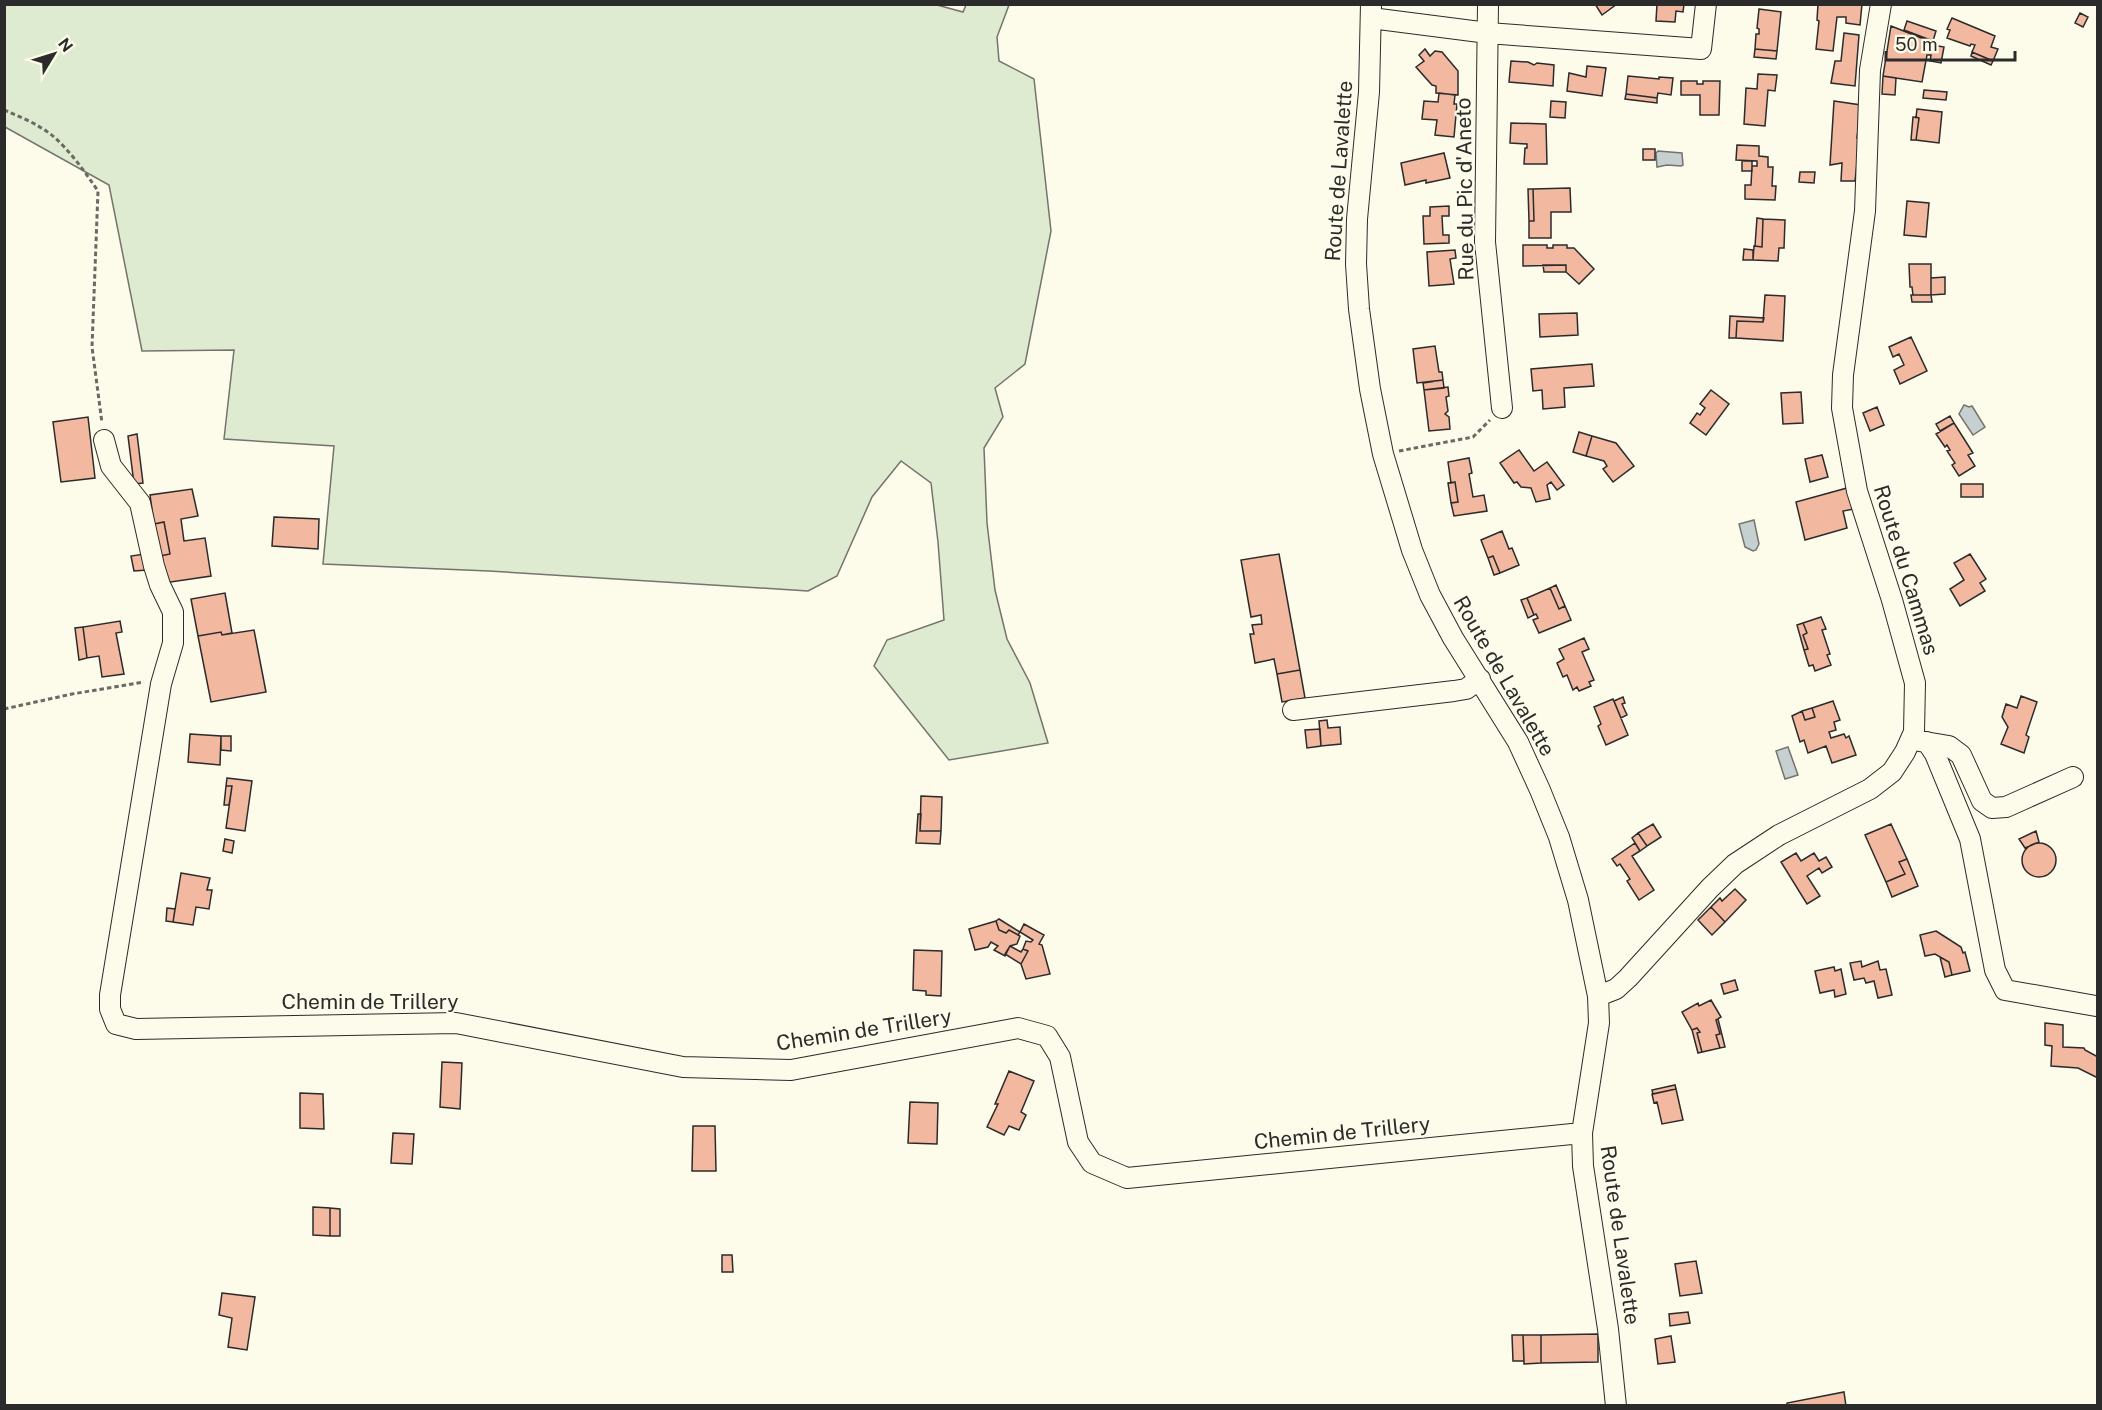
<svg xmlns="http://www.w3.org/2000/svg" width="2102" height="1410" viewBox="0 0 2102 1410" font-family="'Public Sans',sans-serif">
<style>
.green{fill:#deebd1;stroke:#74746e;stroke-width:1.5}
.water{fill:#c7d0d0;stroke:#74746e;stroke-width:1.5}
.building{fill:#f2b8a0;stroke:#2b2b2b;stroke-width:1.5}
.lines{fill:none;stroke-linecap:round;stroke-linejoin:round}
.minor-casing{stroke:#2b2b2b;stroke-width:22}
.path{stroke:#6a6964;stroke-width:3;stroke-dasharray:4.5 3;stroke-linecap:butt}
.minor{stroke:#fdfbea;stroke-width:20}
.labels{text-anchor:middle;stroke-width:4.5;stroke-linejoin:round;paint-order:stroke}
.street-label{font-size:21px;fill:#2b2b2b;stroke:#fdfbea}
</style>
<rect width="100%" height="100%" fill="#fdfbea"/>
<path class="green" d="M937,5L963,12L966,5H1009L997,37L999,61L1034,79L1051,231L1025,364L995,388L1003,417L984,448L987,523L995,590L1007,639L1030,683L1048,743L949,760L874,666L887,640L944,620L938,542L931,483L901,461L872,497L837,576L808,591L489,571L323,564L334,446L224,439L234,350L142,351L109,185L5,127V5Z"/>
<path class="water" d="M1658,151L1682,153L1683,165L1681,166L1667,165L1657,167L1656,153Z
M1964,405L1969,407L1972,406L1985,427L1973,435L1959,414Z
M1754,520L1759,544L1756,550L1753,551L1745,547L1739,524Z
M1788,747L1798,775L1785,779L1776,751Z"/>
<path class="building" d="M1595,4H1617L1602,15Z
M1657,4H1684L1683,12L1676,11L1675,22L1656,21Z
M1818,4H1862L1860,25L1846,23V17H1837L1833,51L1816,49L1819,21L1817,20Z
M1759,9L1781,12L1777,51L1755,49L1756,34H1759V29L1757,28Z
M2080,13L2088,17L2083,27L2075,23Z
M1952,18L1995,36L1991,47L1998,49L1993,61L1972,52L1975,45L1971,44L1970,46L1947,38L1950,30L1947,29Z
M1907,21L1936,31L1933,41L1904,30Z
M1891,26L1929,41L1933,45L1944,47L1941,63L1930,61L1931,55H1927L1922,82L1883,76Z
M1844,33L1859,35L1855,86L1831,83L1835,61H1841Z
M1425,49L1430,56L1435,51L1442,52L1458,71V95L1436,93V86L1432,85L1416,67L1424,61L1419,55Z
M1755,49L1777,51L1776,59L1754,57Z
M1972,52L1993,61L1991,65L1971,56Z
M1511,61L1528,62L1534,65L1537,63L1554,65L1553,86L1509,82Z
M1587,66L1606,68L1602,96L1567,91L1569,73L1586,77Z
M1758,74L1777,75L1775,91L1768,90L1765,126L1744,124L1746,88L1757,89Z
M1628,76L1659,79V77L1673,78L1671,95L1658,93L1657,98L1626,94Z
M1883,76L1896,78L1895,95L1882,94Z
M1681,81H1697V84H1703V81H1720L1719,115H1700V95H1681Z
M1924,90L1947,92L1946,100L1923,98Z
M1439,93L1455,95L1454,104H1457L1454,137L1435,135L1437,120L1422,119L1424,101L1438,102Z
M1626,94L1657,98V103L1625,99Z
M1551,101L1566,102L1565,118L1550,117Z
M1834,101L1861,105L1857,138H1860L1855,181H1841L1842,163L1830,165Z
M1917,109L1942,112L1939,143L1916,140L1919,118L1916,117Z
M1913,117L1919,118L1916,140H1911Z
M1511,123L1546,124L1547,164H1524L1525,148H1527V144L1510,143Z
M1737,145L1759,146V156L1768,157V167H1773L1772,186H1776L1775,200L1745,199V185H1751L1752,166H1757V161L1736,160Z
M1643,149H1655V160H1643Z
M1444,153L1450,178L1426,183V180L1405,185L1401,163Z
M1742,161H1752V171H1742Z
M1800,172H1815L1814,183L1799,182Z
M1570,188L1571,212H1551V238H1529V221H1534L1533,189Z
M1528,189H1533L1534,221H1529Z
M1907,201L1929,203L1926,237L1904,235Z
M1449,206V216H1442L1443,235H1449V243L1424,244L1423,216H1430V207Z
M1757,218L1763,219L1762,247L1755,246Z
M1763,219L1785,220L1784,248H1779L1778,261L1753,260L1754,246L1762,247Z
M1523,245H1547V248H1553V245H1567V248H1574L1594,269L1579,284L1566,272V265L1523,266Z
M1744,249L1753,250V260H1743Z
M1455,250L1456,258L1450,259L1454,284L1429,286L1427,252Z
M1909,264H1931V295H1913L1912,287H1910Z
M1543,265H1566V272H1544Z
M1945,277V294L1931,295V278Z
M1765,295L1785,296L1783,341L1736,338L1737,321L1763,322Z
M1911,295H1931L1932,302H1912Z
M1577,313L1578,335L1540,337L1539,314Z
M1730,316L1764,318L1763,322L1737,321L1736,338H1729Z
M1911,337L1927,371L1900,384L1894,370L1904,365L1899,354L1893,357L1889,347Z
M1435,346L1439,372H1442L1443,380L1417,383L1413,349Z
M1592,364L1594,386L1564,388L1565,407L1543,409L1542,390L1533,391L1531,369Z
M1443,380L1444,388L1424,390L1423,383Z
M1448,387L1449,396L1446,397L1448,411L1445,414L1449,417L1450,429L1429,431L1424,390Z
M1711,390L1729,404L1706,435L1690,423L1697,413L1700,415L1705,408L1700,404Z
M1801,392L1803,423L1783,424L1781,393Z
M1877,407L1884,425L1870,431L1863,413Z
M1950,416L1954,423L1940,431L1936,424Z
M88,417L95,478L61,482L53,422Z
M1954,423L1973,453L1968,455L1975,466L1959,476L1952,465L1955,463L1947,451L1950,450L1947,445L1945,447L1936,434Z
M1579,432L1592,436L1586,456L1573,452Z
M137,434L143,483L134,484L128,436Z
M1592,436L1616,443L1634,466L1613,482L1603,469L1607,466L1604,461L1586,456Z
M1519,450L1534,471L1547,462L1564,485L1557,490L1551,482L1547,485L1550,499L1536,502L1531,488L1521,487L1517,482L1514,483L1500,463Z
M1822,455L1828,477L1810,482L1805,459Z
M1469,458L1472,473L1469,474L1473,497L1484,495L1487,511L1454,516L1451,503L1458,502L1455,482L1451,483L1448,462Z
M1455,482L1458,502L1451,503L1448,483Z
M1961,484H1983V497H1961Z
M1847,488L1854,509L1843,511L1847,528L1805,540L1796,502Z
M192,489L198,516L181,519L184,541L205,538L211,576L164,583L160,556L170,554L164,522L154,524L150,495Z
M274,517L319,519L318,549L272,546Z
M164,522L170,554L160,556L154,524Z
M1502,531L1509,549L1512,548L1519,565L1500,573L1493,556L1488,558L1481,540Z
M144,554L147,570L134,571L131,556Z
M1279,554L1300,670L1277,674L1274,659L1255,663L1250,634H1254L1252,625L1262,624L1261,615L1251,617L1241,560Z
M1970,554L1986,579L1980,583L1985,591L1960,606L1950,589L1964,580L1954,563Z
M1493,556L1500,573L1494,575L1488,558Z
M1556,585L1565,606L1559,609L1550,588Z
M1550,588L1559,609L1565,606L1571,620L1539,633L1533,620L1538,618L1536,614L1534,615L1527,598Z
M225,593L232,633L222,635L221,632L198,636L191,599Z
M1527,598L1534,615L1528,618L1521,600Z
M1821,617L1826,629L1822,630L1830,654L1827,655L1831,665L1815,671L1813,665L1809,666L1804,650L1808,649L1803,635L1807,633L1803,623Z
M120,621L122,632L116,633L124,674L102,677L99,656L87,658L83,627Z
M1803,623L1807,633L1803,635L1808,649L1804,650L1797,625Z
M83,627L87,658L79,660L75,628Z
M254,630L266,692L211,702L198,636L221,632L222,635Z
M1584,638L1589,649L1582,652L1594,680L1589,682L1591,686L1579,691L1577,687L1573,690L1567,675L1563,677L1557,663L1564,659L1559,649Z
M1300,670L1305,698L1282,702L1277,674Z
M2021,696L2037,702L2026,735L2029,737L2024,753L2001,744L2008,727L2002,717L2006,704L2017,708Z
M1623,697L1625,703L1622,704L1627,715L1621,718L1614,701Z
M1613,699L1628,735L1606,745L1598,726L1601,724L1594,707Z
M1833,701L1840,720L1834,722L1836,730L1829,732L1831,738L1844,734L1846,738L1849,736L1856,755L1832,763L1826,746L1808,753L1804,740L1800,742L1792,716L1802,711L1805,720L1815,717L1812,708Z
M1812,708L1815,717L1805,720L1802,711Z
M1327,720L1328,728L1340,727L1341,744L1321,746L1319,721Z
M1320,729L1321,746L1307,748L1305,730Z
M190,734L221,736L220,765L188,762Z
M221,736H231V751L221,750Z
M227,778L252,781L245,831L226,828L232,786H226Z
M226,786H232L229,805H224Z
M921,796L942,797L941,831H920Z
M918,814H921L920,831H941L940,844L916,843Z
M1653,824L1661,837L1647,846L1638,833Z
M1891,824L1907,859L1899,862L1905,874L1886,882L1865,835Z
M2036,831L2039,842L2025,848L2019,839Z
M1638,833L1647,846L1640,851L1632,838Z
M225,839L234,841L232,853L223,851Z
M2022 860a17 17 0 1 1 34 0a17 17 0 1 1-34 0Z
M1635,843L1640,851L1632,856L1654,890L1639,900L1627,881L1630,879L1620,864L1617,866L1612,859Z
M1796,853L1801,861L1814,853L1819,861L1826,857L1832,867L1822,873L1819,868L1807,876L1820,896L1807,904L1781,862Z
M1907,859L1918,886L1892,897L1886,882L1905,874L1899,862Z
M181,873L210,878L207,890H212L209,909L196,907L193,925L173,922Z
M1735,889L1746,900L1725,922L1711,907L1720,898L1722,901Z
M1711,907L1725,922L1712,935L1698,920Z
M167,908L175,909L173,922L166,921Z
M999,919L1020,932L1018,935L1009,930L1006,933L999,930L996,921Z
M996,921L999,930L1006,933L1009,930L1020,936L1017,944L1010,946L1005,956L994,950L998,946L991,942L988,947L975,950L969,929Z
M1024,924L1044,935L1039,944L1042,945L1050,974L1026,979L1021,964L1028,951L1023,949L1026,941L1031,942L1033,940L1020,932Z
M1936,931L1961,947L1963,953L1965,952L1970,971L1952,975L1949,962L1935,954L1925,956L1920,935Z
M1010,946L1021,952L1023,949L1028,951L1021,964L1005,954Z
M914,950L942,951L941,996L926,995V991L913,990Z
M1940,957L1949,962L1952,975L1945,977Z
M1861,961L1862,967L1878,961L1880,970L1886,969L1892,995L1878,998L1874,981L1866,983L1864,978L1854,980L1850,963Z
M1834,967L1835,971L1841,969L1846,994L1835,997L1834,990L1820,993L1815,971Z
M1735,980L1738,990L1724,994L1721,984Z
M1711,1000L1721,1017L1716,1020L1720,1034L1716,1035L1720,1048L1702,1052L1697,1033L1700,1032L1697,1028L1692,1030L1682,1012L1698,1003L1699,1006Z
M1718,1019L1725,1047L1720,1048L1716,1035L1720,1034L1716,1020Z
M2045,1023L2063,1025V1047L2084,1048L2085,1050L2098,1057V1078L2078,1068L2051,1066L2052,1046L2045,1045Z
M1697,1028L1700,1032L1697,1033L1702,1052L1698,1053L1692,1030Z
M442,1062L462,1063L460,1109L440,1107Z
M1009,1071L1034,1081L1021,1112L1026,1115L1019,1130L1009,1126L1004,1135L987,1127L998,1104H995Z
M1675,1085L1676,1089L1653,1094L1652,1090Z
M1676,1089L1683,1120L1662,1124L1657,1102L1654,1103L1652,1094Z
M300,1093L323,1094L324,1129L300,1128Z
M910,1102L938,1103L937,1144L908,1143Z
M693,1126H715L716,1171H692Z
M393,1133L414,1134L412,1164L391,1163Z
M313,1207L330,1208V1236L313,1235Z
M330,1208L340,1209V1236H330Z
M722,1255H732L733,1272H722Z
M1696,1261L1702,1293L1680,1296L1675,1264Z
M222,1293L255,1297L247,1350L228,1347L232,1318L219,1315Z
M1688,1312L1690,1323L1670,1326L1669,1314Z
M1598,1334V1362L1541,1363V1335Z
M1512,1335H1523L1524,1361H1513Z
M1523,1335H1541V1363L1524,1364Z
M1671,1336L1675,1362L1658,1364L1655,1339Z
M1844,1392L1846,1406H1787V1403Z"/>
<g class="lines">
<defs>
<path id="minor" d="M1371,4L1369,92L1357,219L1356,264L1359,309L1370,389L1383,454L1412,550L1430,595L1453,638L1518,742L1540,790L1559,837L1578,900L1598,996L1599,1023L1582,1133L1583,1166L1608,1329L1616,1406
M1488,4L1485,242L1502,408
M1371,18L1488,33L1701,49L1706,4
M104,440L111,466L140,503L154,566L160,585L173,612V643L161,684L110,995V1009L116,1024L136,1029L456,1023L683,1067L791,1070L1018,1028L1047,1036L1060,1057L1078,1142L1092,1163L1127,1178L1582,1133
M1293,710L1454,691L1466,689L1480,679
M1919,741L1949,746L1961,755L1982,801L1992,808L2006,807L2073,777
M1927,742L1935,754L1970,839L1995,970L2005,990L2096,1006
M1598,996L1616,989L1628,978L1710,888L1735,864L1779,835L1870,789L1892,772L1905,752L1914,732L1915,683L1892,600L1857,491L1842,408L1843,375L1865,211L1870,70L1881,4"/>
</defs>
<use href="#minor" class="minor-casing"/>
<path class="path" d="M4,110C21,117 40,125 54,137C71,152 85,172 98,191L92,347L102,423
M1399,451L1473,437L1490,420
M4,709L72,694L144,682"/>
<use href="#minor" class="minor"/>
</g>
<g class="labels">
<g class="street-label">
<text transform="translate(1339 171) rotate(-86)" y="7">Route de Lavalette</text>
<text transform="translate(1465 189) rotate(-91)" y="7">Rue du Pic d'Aneto</text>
<text transform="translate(1906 570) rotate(73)" y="7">Route du Cammas</text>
<text transform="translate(1504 676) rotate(60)" y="7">Route de Lavalette</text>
<text x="370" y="1009">Chemin de Trillery</text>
<text transform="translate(864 1030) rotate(-9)" y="7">Chemin de Trillery</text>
<text transform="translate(1342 1133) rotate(-6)" y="7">Chemin de Trillery</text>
<text transform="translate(1620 1235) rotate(82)" y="7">Route de Lavalette</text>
</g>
</g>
<rect width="2102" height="1410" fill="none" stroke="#2b2b2b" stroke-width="12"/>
<g transform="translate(54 54) rotate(52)" stroke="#fdfbea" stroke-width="4.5" paint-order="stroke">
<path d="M0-4.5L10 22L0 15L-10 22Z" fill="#2b2b2b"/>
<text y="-9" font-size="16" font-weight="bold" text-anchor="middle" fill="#2b2b2b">N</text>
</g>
<path d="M1886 51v9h129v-9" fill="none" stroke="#2b2b2b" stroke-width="3"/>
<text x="1895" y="51" font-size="18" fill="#2b2b2b" stroke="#fdfbea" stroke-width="4.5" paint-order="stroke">50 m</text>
</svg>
